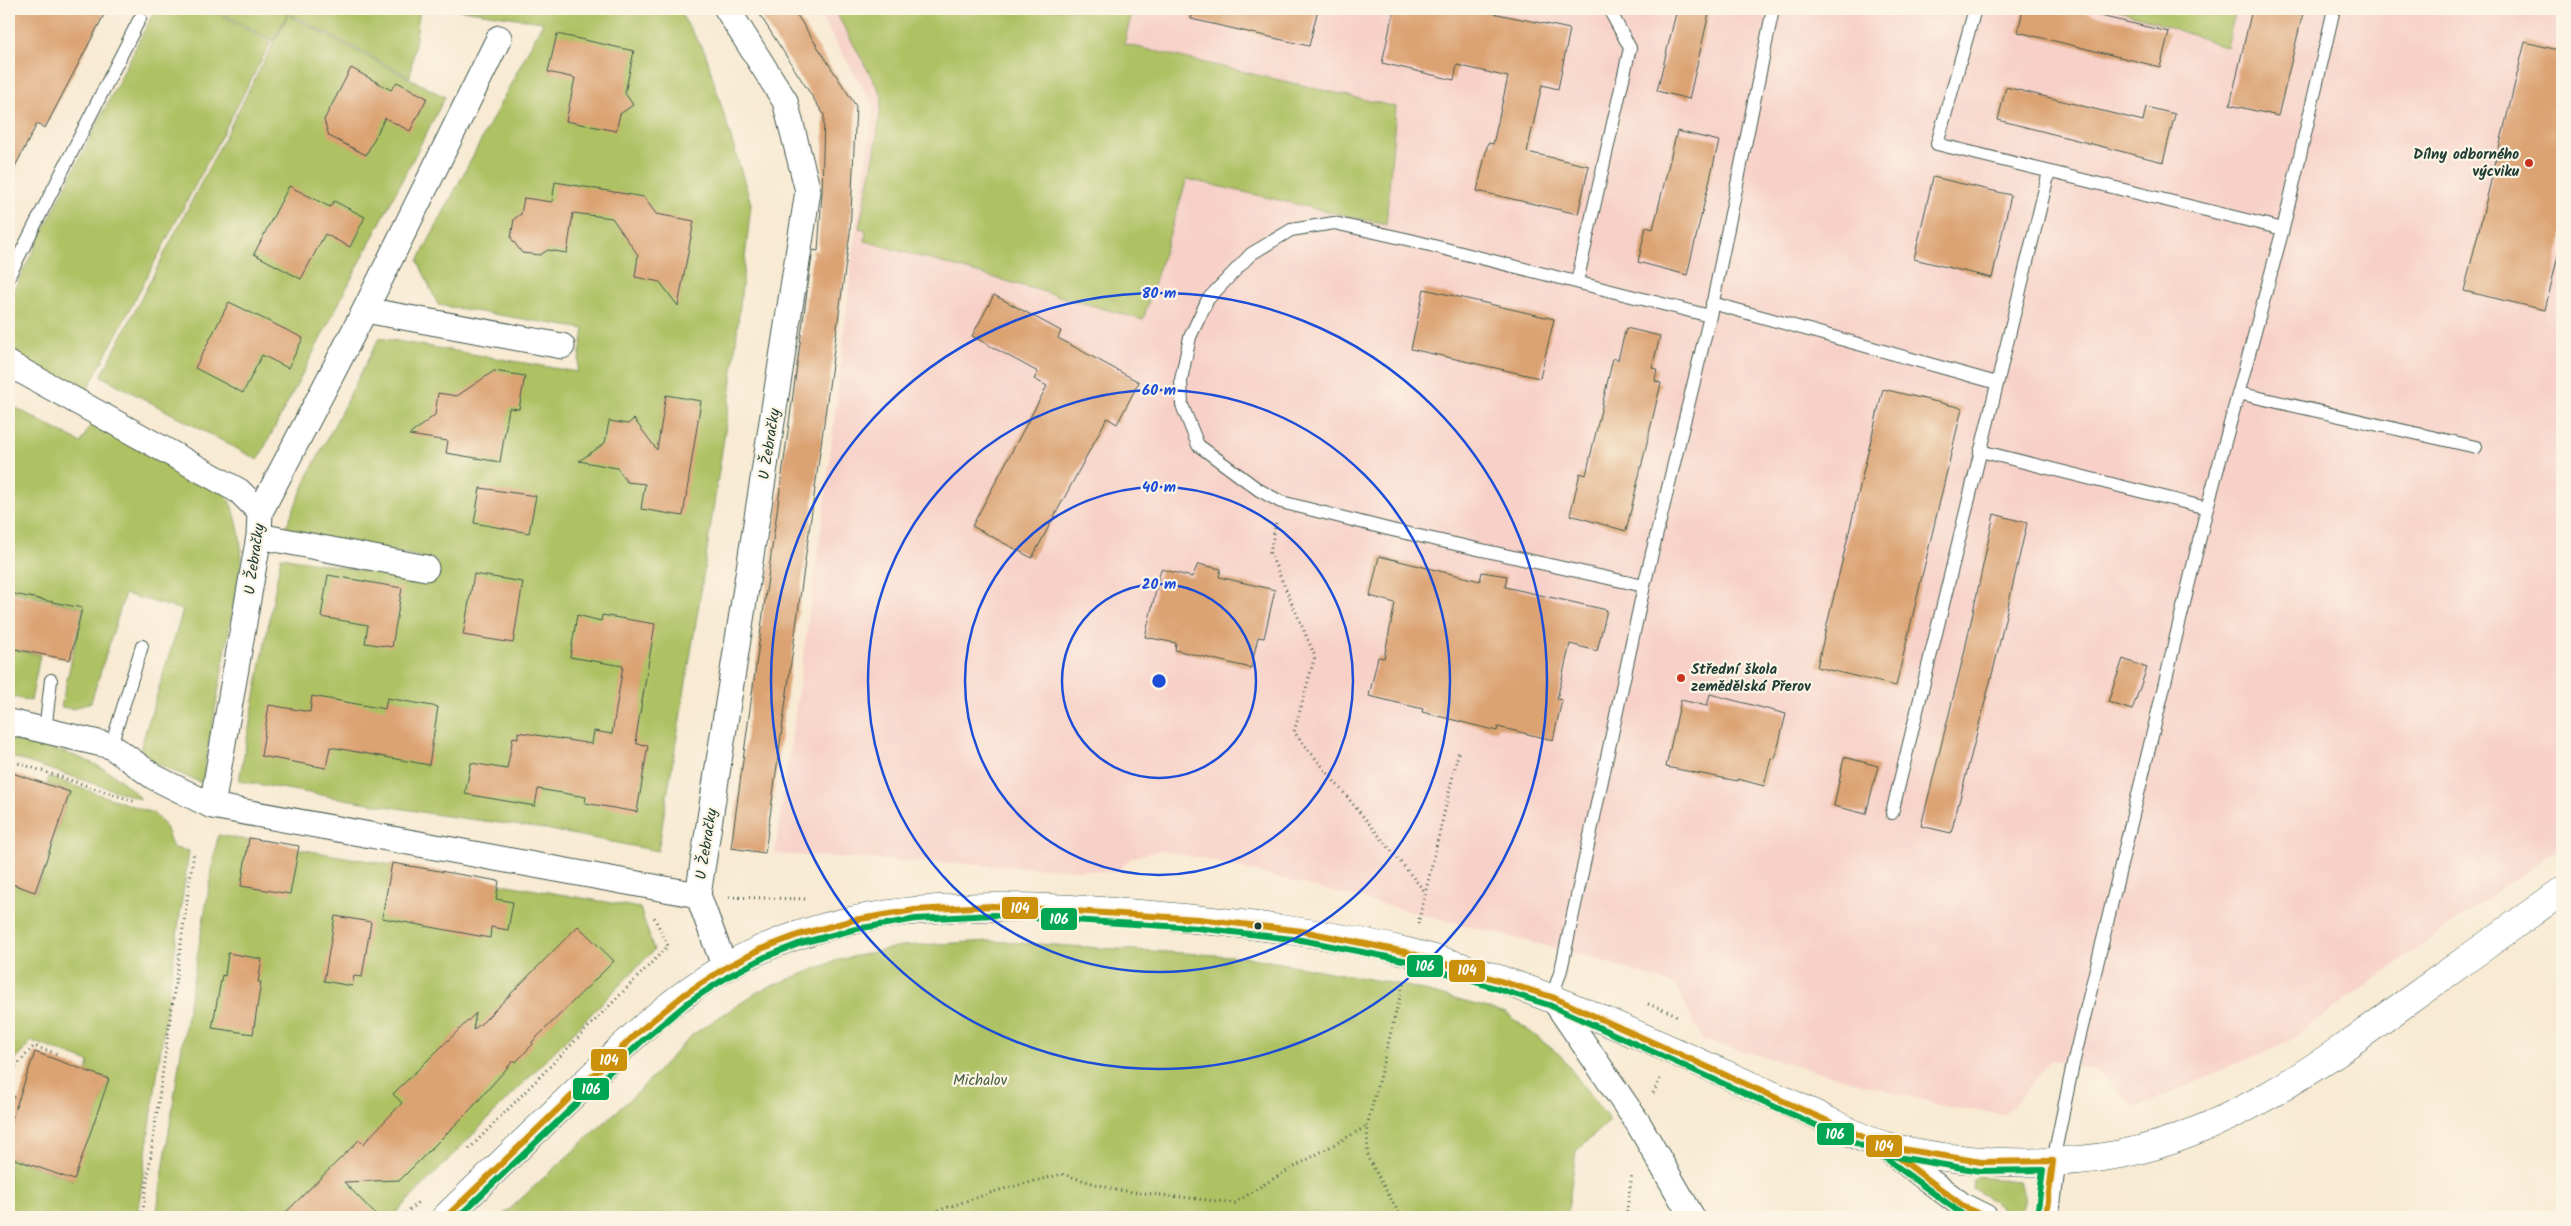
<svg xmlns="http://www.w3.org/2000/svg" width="2571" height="1226" viewBox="0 0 2571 1226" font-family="Kalam,sans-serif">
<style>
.built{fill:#f7d1c8}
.green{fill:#aec164;stroke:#667f4c}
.building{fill:#dba272}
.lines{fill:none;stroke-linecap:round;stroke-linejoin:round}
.service-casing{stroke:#40574c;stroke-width:14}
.minor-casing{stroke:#40574c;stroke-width:27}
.tertiary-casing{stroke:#40574c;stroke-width:29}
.path{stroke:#40574c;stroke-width:3;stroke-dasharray:1 4;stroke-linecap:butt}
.service{stroke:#fff;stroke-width:12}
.minor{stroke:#fff;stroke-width:25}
.tertiary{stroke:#fff;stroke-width:28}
.bus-1-casing{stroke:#fcf5e5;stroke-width:10}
.bus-2-casing{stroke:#fcf5e5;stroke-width:10}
.bus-1{stroke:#cc910a;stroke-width:6}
.bus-2{stroke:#00a651;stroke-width:6}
.ring{fill:none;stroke:#1d4ed8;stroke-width:2.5}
.poi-dot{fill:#c8321e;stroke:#fcf5e5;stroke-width:2}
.bus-dot{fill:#1f3d34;stroke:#fcf5e5;stroke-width:2}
.labels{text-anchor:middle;stroke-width:4.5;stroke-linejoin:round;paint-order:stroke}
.poi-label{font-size:15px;font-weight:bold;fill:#1f3d34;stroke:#fcf5e5;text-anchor:end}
.street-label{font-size:15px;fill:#1f3d34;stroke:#fcf5e5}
.park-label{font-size:15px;fill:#435e40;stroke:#fcf5e5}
.centre{fill:#1d4ed8;stroke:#fcf5e5;stroke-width:2.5}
.ring-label{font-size:15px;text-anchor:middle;font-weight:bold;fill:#1d4ed8;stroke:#fcf5e5;stroke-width:4.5;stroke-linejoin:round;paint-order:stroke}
.line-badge{stroke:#fcf5e5;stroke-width:2}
.badge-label{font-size:14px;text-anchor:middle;font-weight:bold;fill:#fff}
</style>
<rect width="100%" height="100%" fill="#fcf5e5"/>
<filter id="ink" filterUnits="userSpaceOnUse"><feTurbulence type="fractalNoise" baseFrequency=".02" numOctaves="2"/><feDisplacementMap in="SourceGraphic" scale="10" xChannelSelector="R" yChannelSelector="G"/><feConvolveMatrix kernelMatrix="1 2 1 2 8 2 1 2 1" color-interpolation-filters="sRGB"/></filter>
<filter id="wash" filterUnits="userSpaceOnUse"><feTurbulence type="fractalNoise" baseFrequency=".0096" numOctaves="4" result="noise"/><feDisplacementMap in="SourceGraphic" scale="20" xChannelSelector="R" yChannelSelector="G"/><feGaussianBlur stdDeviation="1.12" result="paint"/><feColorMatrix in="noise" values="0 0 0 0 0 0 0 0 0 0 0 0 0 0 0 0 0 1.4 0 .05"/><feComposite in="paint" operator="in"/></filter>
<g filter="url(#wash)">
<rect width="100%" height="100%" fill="#f8ead3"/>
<path class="built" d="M816,9H2562V845L2289,1041L2136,1108L2096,1070L2051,1060L2005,1115L1944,1106L1703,1040L1675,985L1593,958L1216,862L1161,850L1131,858L1117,872L775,854L824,510L854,245L874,107Z"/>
<path class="green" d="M155,9H211L271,42L85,394L9,352V299Z
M214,9H420L410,77L288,13L273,41Z
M455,9H678L705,52L751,204L730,397L699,604L658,851L545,829L439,815L239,781L281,557L433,582L437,560L284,531L309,474L379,338L577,372L584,329L438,305L418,261L543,22Z
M834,9H1133L1124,44L1396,107L1386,225L1187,179L1143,320L865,241L866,230L859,228L875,152L882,96Z
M2117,9H2236L2227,47Z
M288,15L445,97L258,460L101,376Z
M9,404L81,443L91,423L224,493C238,512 240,534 242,558L202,783L138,756L183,610L125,594L91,702L73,709L61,707L83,608L9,591Z
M9,648L40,655L31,701L9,696Z
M9,739C58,749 107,760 141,799L9,756Z
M49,777L153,813L164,824L173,848L189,851L137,1217H9V1157L73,1180L109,1079L87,1071L89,1062L32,1041L9,1067V883L36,892L70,792L47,784Z
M218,835L640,908L654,950L392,1217H156L182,1045Z
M990,941L1247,957L1403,985L1506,1013L1560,1055L1610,1121L1576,1151L1567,1217H501L640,1090L692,1035L759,991L838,960L901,946Z
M1977,1177L2018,1181C2024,1193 2028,1201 2019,1213L2010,1214L1973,1188L1974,1179Z"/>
<g id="blocks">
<path class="building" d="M9,9H107L45,128L37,124L9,178Z
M756,9H793L856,106L850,233L765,853L731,848L810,270L813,250L818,251L822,193L824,115Z
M1193,9H1318L1309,46L1191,19Z
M1394,9H1473L1570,29L1558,89L1542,85L1527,152L1589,166L1578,214L1477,191L1488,143L1493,144L1508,77L1457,65L1454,80L1382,63Z
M1677,9H1710L1689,99L1657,91Z
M2023,9H2070L2169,32L2160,67L2018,32Z
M2252,9H2304L2278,116L2230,105Z
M557,34L634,51L625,93L633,105L620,114L616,131L566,121L575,78L548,72Z
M2525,42L2562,51V239L2545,310L2464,291Z
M351,68L391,90L397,82L427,98L410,131L385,118L366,155L329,136L324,120Z
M2006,87L2143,121L2146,107L2175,114L2163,162L1998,120Z
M1677,131L1719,141L1687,275L1638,262L1646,227L1653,229Z
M1933,177L2011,195L1992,278L1914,259Z
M555,182L644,197L656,214L694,221L678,306L660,282L635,277L638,255L612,218L573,213L567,253L548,250L540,255L522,253L511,238L514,219L521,214L524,198L552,202Z
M289,186L330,207L334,201L365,217L350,247L325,234L301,279L254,254Z
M1424,289L1554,319L1540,378L1411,349Z
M994,295L1061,331L1058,338L1139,382L1117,424L1107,418L1032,558L972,526L1047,386L1034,379L1038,372L972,336Z
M229,302L303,338L288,368L262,355L243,393L195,368Z
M1626,328L1660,336L1652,368L1657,369L1655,381L1661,383L1626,531L1570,515L1580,473L1586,475L1613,358L1618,360Z
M494,371L525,376L519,409L509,408L500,462L446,453L448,441L409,435L435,415L438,393L457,396Z
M1883,389L1962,408L1896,686L1817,667Z
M666,395L701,401L683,516L641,509L645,484L627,482L617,468L579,461L605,443L609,421L628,424L634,419L657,450Z
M480,488L536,496L529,533L474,523Z
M1994,514L2027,523L1995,663L1951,833L1921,826L1964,654Z
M1379,556L1480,581L1482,572L1507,576L1505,587L1607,610L1597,651L1570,644L1557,699L1562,700L1553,740L1498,727L1497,731L1422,712L1423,709L1369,696L1378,657L1384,658L1395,603L1370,596Z
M1198,564L1221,569L1219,577L1275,590L1264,638L1258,637L1251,668L1175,650L1176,643L1145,637L1161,569L1192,577Z
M474,574L523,582L513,643L463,635Z
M328,575L402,588L392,647L365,643L368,625L321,617Z
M9,593L82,608L70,660L9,648Z
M577,615L601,621L602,615L655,624L636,737L637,744L648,745L637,812L585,803L586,797L538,789L535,806L465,794L471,763L507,769L513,737L518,738V732L592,744L594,731L612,734L623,666L570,657Z
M2123,659L2147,668L2132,710L2108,702Z
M1710,694L1786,714L1775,759L1771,758L1764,786L1738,779V781L1666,767L1681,700L1707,706Z
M312,696L385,709L387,698L438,707L429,765L330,747L326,768L261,756L269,705L310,712Z
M1844,757L1878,766L1866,814L1834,806Z
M9,772L70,792L35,892L9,883Z
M249,838L299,846L290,894L241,886Z
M392,863L499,881L496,899L513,902L508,930L491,927L490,938L382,918Z
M335,916L371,922L362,977L354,976L352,986L324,981Z
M578,926L614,961L532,1042L533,1044L516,1062L514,1060L469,1111L400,1180L344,1182L378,1217H281L359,1140L363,1144L402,1103L393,1094L476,1013L473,1030L483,1022Z
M228,953L262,959L258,982H261L253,1034L212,1028L222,975L225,976Z
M35,1052L109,1079L74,1180L9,1157V1127Z"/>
</g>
</g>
<g filter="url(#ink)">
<use href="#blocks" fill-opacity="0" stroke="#40574c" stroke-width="1"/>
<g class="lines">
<defs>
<path id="service" d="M1975,9L1937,144L2283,229
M9,276L140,18
M1577,282L1630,48L1609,9
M1712,303L1997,383
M2238,393L2476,447
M1980,451L2207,508
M1644,586L1392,530L1281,502L1259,490L1198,445L1182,405L1181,380L1190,337L1208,299L1251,254L1291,230L1334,223L1410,240L1710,316
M45,731L51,680
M111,746L142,646
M1892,813L2049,172
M1552,997L1561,970L1644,586L1710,316L1773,9
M2053,1161L2073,1064L2207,508L2283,229L2334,9"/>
<path id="minor" d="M365,310L562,346
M9,364L239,491L260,512L259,536L212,806
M260,512L365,310L499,38
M259,536L426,568
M9,722L111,746L154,777L212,806L698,895L725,968
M698,895L808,191L785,101L727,9
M1552,997L1638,1123L1692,1217
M1883,1146L1963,1206L1985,1217
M2046,1217L2053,1161"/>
<path id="tertiary" d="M446,1217C491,1174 536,1130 581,1087C626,1043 671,998 726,967C855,894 1010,903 1152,915C1238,923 1324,932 1408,952C1492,972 1572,1006 1651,1041C1704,1065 1758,1089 1812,1113C1836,1124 1861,1140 1887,1146C1957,1164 2050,1168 2121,1154C2225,1133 2315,1069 2400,1007C2454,968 2508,930 2562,891"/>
</defs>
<use href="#service" class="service-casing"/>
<use href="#minor" class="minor-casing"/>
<use href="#tertiary" class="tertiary-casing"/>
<path class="path" d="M1276,523L1270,553L1315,656L1294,732L1425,892
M9,760L136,802
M729,897L807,899
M1418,924L1459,750
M1648,1004L1675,1014L1678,1018
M9,1074L34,1046L58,1054
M1653,1093L1660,1079
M9,1095L19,1099
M469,1149L668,946L654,917
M142,1217L194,851
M402,1217L418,1202
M919,1217L996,1191L1062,1174L1116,1190L1235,1203L1271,1180L1367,1126
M1401,1217L1368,1158L1367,1126L1404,981
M1626,1217L1632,1173"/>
<use href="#service" class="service"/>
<use href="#minor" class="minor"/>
<use href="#tertiary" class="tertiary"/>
<defs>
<path id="bus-1" d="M1889,1150L1963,1206L1985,1217
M446,1217L636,1034L685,994L725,968L761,949L798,935L854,920L915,910L993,906L1198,919L1302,931L1410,953L1552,997L1883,1146L1981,1162L2053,1161L2046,1217"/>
<path id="bus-2" d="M1884,1157L1966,1217
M458,1217L642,1041L690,1001L729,976L765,957L801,943L856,929L916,919L993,915L1197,928L1301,940L1408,961L1549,1005L1880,1154L1980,1171L2043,1170L2037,1216"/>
</defs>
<use href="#bus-1" class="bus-1-casing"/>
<use href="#bus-2" class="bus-2-casing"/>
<use href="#bus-1" class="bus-1"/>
<use href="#bus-2" class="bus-2"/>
</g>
</g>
<g class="ring">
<circle cx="1159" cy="681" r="97"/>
<circle cx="1159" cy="681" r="194"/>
<circle cx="1159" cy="681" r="291"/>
<circle cx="1159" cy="681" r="388"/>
</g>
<g class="poi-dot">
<circle cx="2529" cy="163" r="5"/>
<circle cx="1681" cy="678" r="5"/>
</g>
<circle class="bus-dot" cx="1258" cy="926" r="4.5"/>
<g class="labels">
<g class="poi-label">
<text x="2519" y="159">Dílny odborného<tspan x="2519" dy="17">výcviku</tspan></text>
<text x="1691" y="674" text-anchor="start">Střední škola<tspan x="1691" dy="17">zemědělská Přerov</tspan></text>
</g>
<g class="street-label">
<text transform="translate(769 444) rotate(-81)" y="5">U Žebračky</text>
<text transform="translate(254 559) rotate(-82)" y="5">U Žebračky</text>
<text transform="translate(706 844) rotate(-81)" y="5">U Žebračky</text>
</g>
<g class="park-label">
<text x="980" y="1085">Michalov</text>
</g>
</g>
<circle cx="1159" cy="681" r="8" class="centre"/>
<g class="ring-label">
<text x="1159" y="298">80 m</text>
<text x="1159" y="395">60 m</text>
<text x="1159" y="492">40 m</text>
<text x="1159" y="589">20 m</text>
</g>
<g class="line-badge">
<rect x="1001" y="896" width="38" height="24" rx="5" fill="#cc910a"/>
<rect x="1040" y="907" width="38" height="24" rx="5" fill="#00a651"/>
<rect x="1406" y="954" width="38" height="24" rx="5" fill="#00a651"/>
<rect x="1448" y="959" width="38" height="24" rx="5" fill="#cc910a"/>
<rect x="590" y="1048" width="38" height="24" rx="5" fill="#cc910a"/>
<rect x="572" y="1077" width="38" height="24" rx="5" fill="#00a651"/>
<rect x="1816" y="1122" width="39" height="24" rx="5" fill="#00a651"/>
<rect x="1865" y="1134" width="38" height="24" rx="5" fill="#cc910a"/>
</g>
<g class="badge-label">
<text x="1020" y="913">104</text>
<text x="1059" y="924">106</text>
<text x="1425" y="971">106</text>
<text x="1467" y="975">104</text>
<text x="609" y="1065">104</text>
<text x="591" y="1094">106</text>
<text x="1835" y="1139">106</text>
<text x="1884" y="1151">104</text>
</g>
<rect width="2571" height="1226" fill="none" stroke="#fcf5e5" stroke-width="30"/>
</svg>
